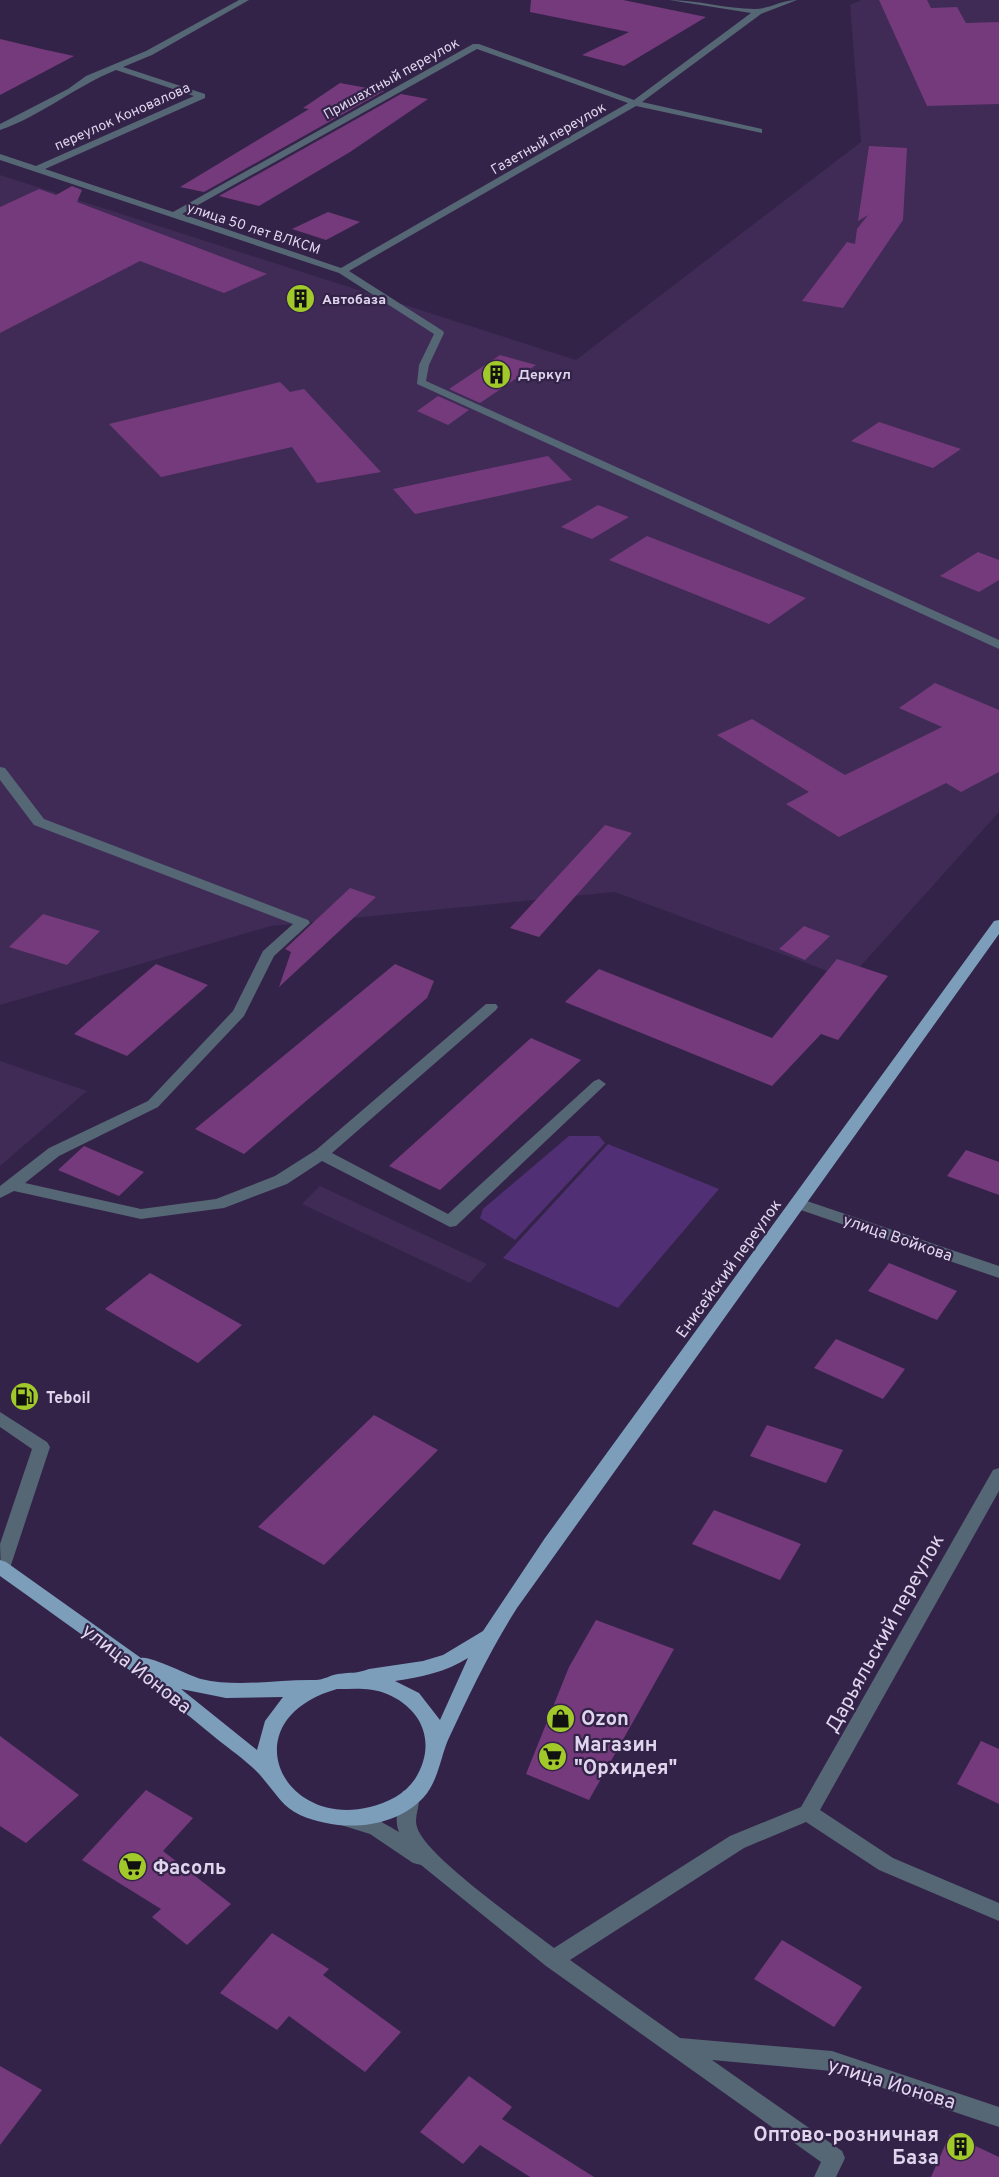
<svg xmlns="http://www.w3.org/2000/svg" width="999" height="2177" viewBox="0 0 999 2177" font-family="Overpass,sans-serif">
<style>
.built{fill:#3f2b56}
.green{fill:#502f74}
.building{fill:#753a7c}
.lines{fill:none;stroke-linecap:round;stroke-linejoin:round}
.minor{fill:#556674;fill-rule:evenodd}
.major{fill:#7c9ebb;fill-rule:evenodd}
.labels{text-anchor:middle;stroke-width:4.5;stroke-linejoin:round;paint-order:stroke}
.far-street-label{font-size:14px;fill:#dfd6ee;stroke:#342348}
.far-poi-label{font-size:14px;font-weight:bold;fill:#dfd6ee;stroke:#342348;text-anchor:start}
.street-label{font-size:16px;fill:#dfd6ee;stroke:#342348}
.poi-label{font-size:16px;font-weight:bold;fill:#dfd6ee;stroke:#342348;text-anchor:start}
.near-street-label{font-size:20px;fill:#dfd6ee;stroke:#342348}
.near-poi-label{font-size:20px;font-weight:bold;fill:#dfd6ee;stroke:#342348;text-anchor:start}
</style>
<rect width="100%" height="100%" fill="#342348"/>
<path class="built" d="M861,0H999V812L849,979L615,892L271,926L0,1005V175L576,360L861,142L850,5Z
M0,1061L87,1091L0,1166Z
M320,1186L487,1264L470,1283L302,1204Z"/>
<path class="green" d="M569,1136H599L605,1143L515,1240L480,1218L483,1209Z
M608,1144L719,1189L618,1308L503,1258Z"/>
<path class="building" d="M531,0H623L706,17L624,66L582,55L629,32L530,12Z
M879,0H927L931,8L957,7L966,23L999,22V104L927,106Z
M0,39L46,50L74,56L0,95Z
M340,83L384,91L204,192L180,187L309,109L303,108Z
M401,94L428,99L350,152L259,206L219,196Z
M869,146L907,148L903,220L843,308L802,301L847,242L855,244L857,229L868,215L858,221Z
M72,186L82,190L77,202L267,274L224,293L140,261L0,333V207L39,189L56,195Z
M328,212L360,222L326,240L292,229Z
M500,355L536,365L480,403L449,389Z
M280,382L290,392L304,389L381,472L317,483L292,447L161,477L109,424Z
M438,396L469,410L448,425L417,411Z
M879,422L961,449L933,468L851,441Z
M548,456L572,480L415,514L393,489Z
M598,505L629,517L592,539L561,527Z
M647,536L806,598L769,624L609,560Z
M978,552L999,560V580L979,592L940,576Z
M935,683L999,710V772L961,792L946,783L839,837L786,804L809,792L717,735L752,719L845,775L942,727L899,708Z
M605,825L632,833L539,937L510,928Z
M350,888L376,897L279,987L291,952L285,949Z
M43,914L100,931L67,965L9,947Z
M804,926L830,936L805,960L779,949Z
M837,959L888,976L838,1040L821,1034L772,1086L565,1002L599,969L772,1038Z
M156,964L208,985L127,1056L74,1034Z
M395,964L434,981L427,998L244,1154L195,1129Z
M531,1038L581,1060L440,1190L389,1166Z
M84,1146L144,1172L119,1196L58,1170Z
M966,1150L999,1162V1195L947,1176Z
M889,1263L957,1291L937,1320L868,1291Z
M150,1273L242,1325L198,1363L105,1309Z
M836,1339L905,1369L883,1399L814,1368Z
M374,1415L438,1450L324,1565L258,1527Z
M767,1425L843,1450L826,1483L750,1456Z
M714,1510L801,1544L780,1580L692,1544Z
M596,1620L674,1649L589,1800L526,1774L569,1667Z
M0,1736L79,1795L26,1843L0,1826Z
M981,1741L999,1749V1804L957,1784Z
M146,1790L193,1818L163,1851L231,1904L187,1945L152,1917L161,1909L82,1860Z
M272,1933L329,1969L323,1975L401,2032L365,2072L289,2016L277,2030L220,1993Z
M782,1940L862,1987L834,2027L754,1979Z
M0,2066L42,2090L0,2145Z
M469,2076L512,2107L502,2119L594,2177H530L480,2145L463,2164L420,2132Z
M950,2134L999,2157V2177H931Z"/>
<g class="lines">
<path class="minor" d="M239,0H249L152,55L123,67L205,94V98L45,169L173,212L473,44H479L634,100L751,13L669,0C698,0 726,9 755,9C769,9 782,0 797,0L761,14L642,102L762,129V133L636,106L349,271L443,331L444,333L429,365L426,381L999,640V649L417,384L419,365L434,334L339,273L0,160V154L36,166L194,96L116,70C76,86 41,116 0,130V124L68,89L86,76L146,51ZM477,49L628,103L341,268L182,214Z
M0,767L5,768L44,819L308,920L310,923L274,956L244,1016L158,1107L59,1156L25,1183L141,1209L216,1199L275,1176L316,1150L486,1004H496L498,1007L496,1010L332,1153L448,1214L594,1081L599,1079L606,1084L456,1226L450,1227L322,1161L287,1184L224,1208L141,1219L14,1191L0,1198V1186L49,1148L148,1101L233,1011L263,951L293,924L34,825L0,780Z
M798,1198L999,1266V1278L792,1207L790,1203L792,1199Z
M0,1412L47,1442L50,1447L10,1568L7,1573L1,1575L0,1544L32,1449L0,1427Z
M999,1468V1491L820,1810L893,1858L999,1903V1921L879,1870L806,1822L744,1848L570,1960L680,2038L832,2051L999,2107V2127L832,2071L712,2060L842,2151L845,2158L836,2177H814L821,2162L546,1966L421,1865L413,1863L370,1834L341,1825L338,1819L341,1813C358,1807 384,1823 399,1832C394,1822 398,1801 403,1791L410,1789L417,1791C423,1803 413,1815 417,1827C425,1856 526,1926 554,1948L730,1836L801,1807L993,1470Z"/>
<path class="major" d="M999,920V934L517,1608C490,1650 469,1695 448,1740C440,1759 438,1782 423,1798C392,1830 339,1832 300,1815C283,1807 277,1795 265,1781C253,1765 233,1752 217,1739C148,1681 74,1629 0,1576V1560L6,1562L141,1658C149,1655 188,1675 201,1679C239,1688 278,1679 316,1680C323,1680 331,1675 338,1674C352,1672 356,1674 369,1669L423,1661L443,1655L483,1631L545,1538L994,921ZM468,1658L440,1720L419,1693L395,1681C421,1677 446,1672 468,1658ZM181,1689L226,1698L283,1697L265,1721L257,1750ZM337,1689C354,1689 371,1687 387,1694C423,1709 437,1744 415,1779C405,1794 387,1803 370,1807C280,1829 231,1719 337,1689Z"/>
</g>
<defs>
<symbol id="building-disc" viewBox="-11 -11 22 22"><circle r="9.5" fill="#a1c92a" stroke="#342348"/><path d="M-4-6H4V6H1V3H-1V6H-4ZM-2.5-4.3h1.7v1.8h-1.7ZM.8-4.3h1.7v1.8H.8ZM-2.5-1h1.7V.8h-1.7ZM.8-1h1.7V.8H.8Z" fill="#111"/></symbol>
<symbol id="fuel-disc" viewBox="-11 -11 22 22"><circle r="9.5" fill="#a1c92a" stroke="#342348"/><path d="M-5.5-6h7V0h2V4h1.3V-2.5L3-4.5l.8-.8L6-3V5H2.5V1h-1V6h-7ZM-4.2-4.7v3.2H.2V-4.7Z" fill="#111"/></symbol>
<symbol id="shop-disc" viewBox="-11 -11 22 22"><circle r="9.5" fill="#a1c92a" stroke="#342348"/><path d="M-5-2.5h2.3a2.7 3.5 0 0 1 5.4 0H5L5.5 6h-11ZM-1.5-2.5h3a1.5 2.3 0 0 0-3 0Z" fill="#111"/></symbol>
<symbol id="supermarket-disc" viewBox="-11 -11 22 22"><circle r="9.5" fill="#a1c92a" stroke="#342348"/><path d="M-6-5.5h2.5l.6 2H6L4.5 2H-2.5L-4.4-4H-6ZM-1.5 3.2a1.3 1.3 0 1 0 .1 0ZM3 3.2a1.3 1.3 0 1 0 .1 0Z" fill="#111"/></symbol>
</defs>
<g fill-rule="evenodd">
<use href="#building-disc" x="284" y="282" width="33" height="33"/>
<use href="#building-disc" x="480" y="358" width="33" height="33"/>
<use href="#fuel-disc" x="8" y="1380" width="33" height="33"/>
<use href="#shop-disc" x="544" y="1702" width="33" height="33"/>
<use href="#supermarket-disc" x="536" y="1740" width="33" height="33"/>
<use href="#supermarket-disc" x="116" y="1850" width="33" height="33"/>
<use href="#building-disc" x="944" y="2130" width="33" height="33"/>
</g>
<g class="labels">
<g class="far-street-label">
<text transform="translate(391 78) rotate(-29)" y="5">Пришахтный переулок</text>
<text transform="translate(122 116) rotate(-24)" y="5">переулок Коновалова</text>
<text transform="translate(548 138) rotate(-30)" y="5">Газетный переулок</text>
<text transform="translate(254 228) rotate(18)" y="5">улица 50 лет ВЛКСМ</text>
</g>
<g class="far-poi-label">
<text x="322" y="304">Автобаза</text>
<text x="518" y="379">Деркул</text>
</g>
<g class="street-label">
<text transform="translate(898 1237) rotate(19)" y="6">улица Войкова</text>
<text transform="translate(728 1268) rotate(-54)" y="6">Енисейский переулок</text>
</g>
<g class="poi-label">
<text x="46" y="1403">Teboil</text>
</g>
<g class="near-street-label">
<text transform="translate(884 1633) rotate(-61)" y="7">Дарьяльский переулок</text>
<text transform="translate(137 1668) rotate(38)" y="7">улица Ионова</text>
<text transform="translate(892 2083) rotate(17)" y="7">улица Ионова</text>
</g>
<g class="near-poi-label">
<text x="581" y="1725">Ozon</text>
<text x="574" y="1751">Магазин<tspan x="574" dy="23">"Орхидея"</tspan></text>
<text x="153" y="1874">Фасоль</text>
<text x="939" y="2141" text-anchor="end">Оптово-розничная<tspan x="939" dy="23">База</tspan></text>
</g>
</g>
</svg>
